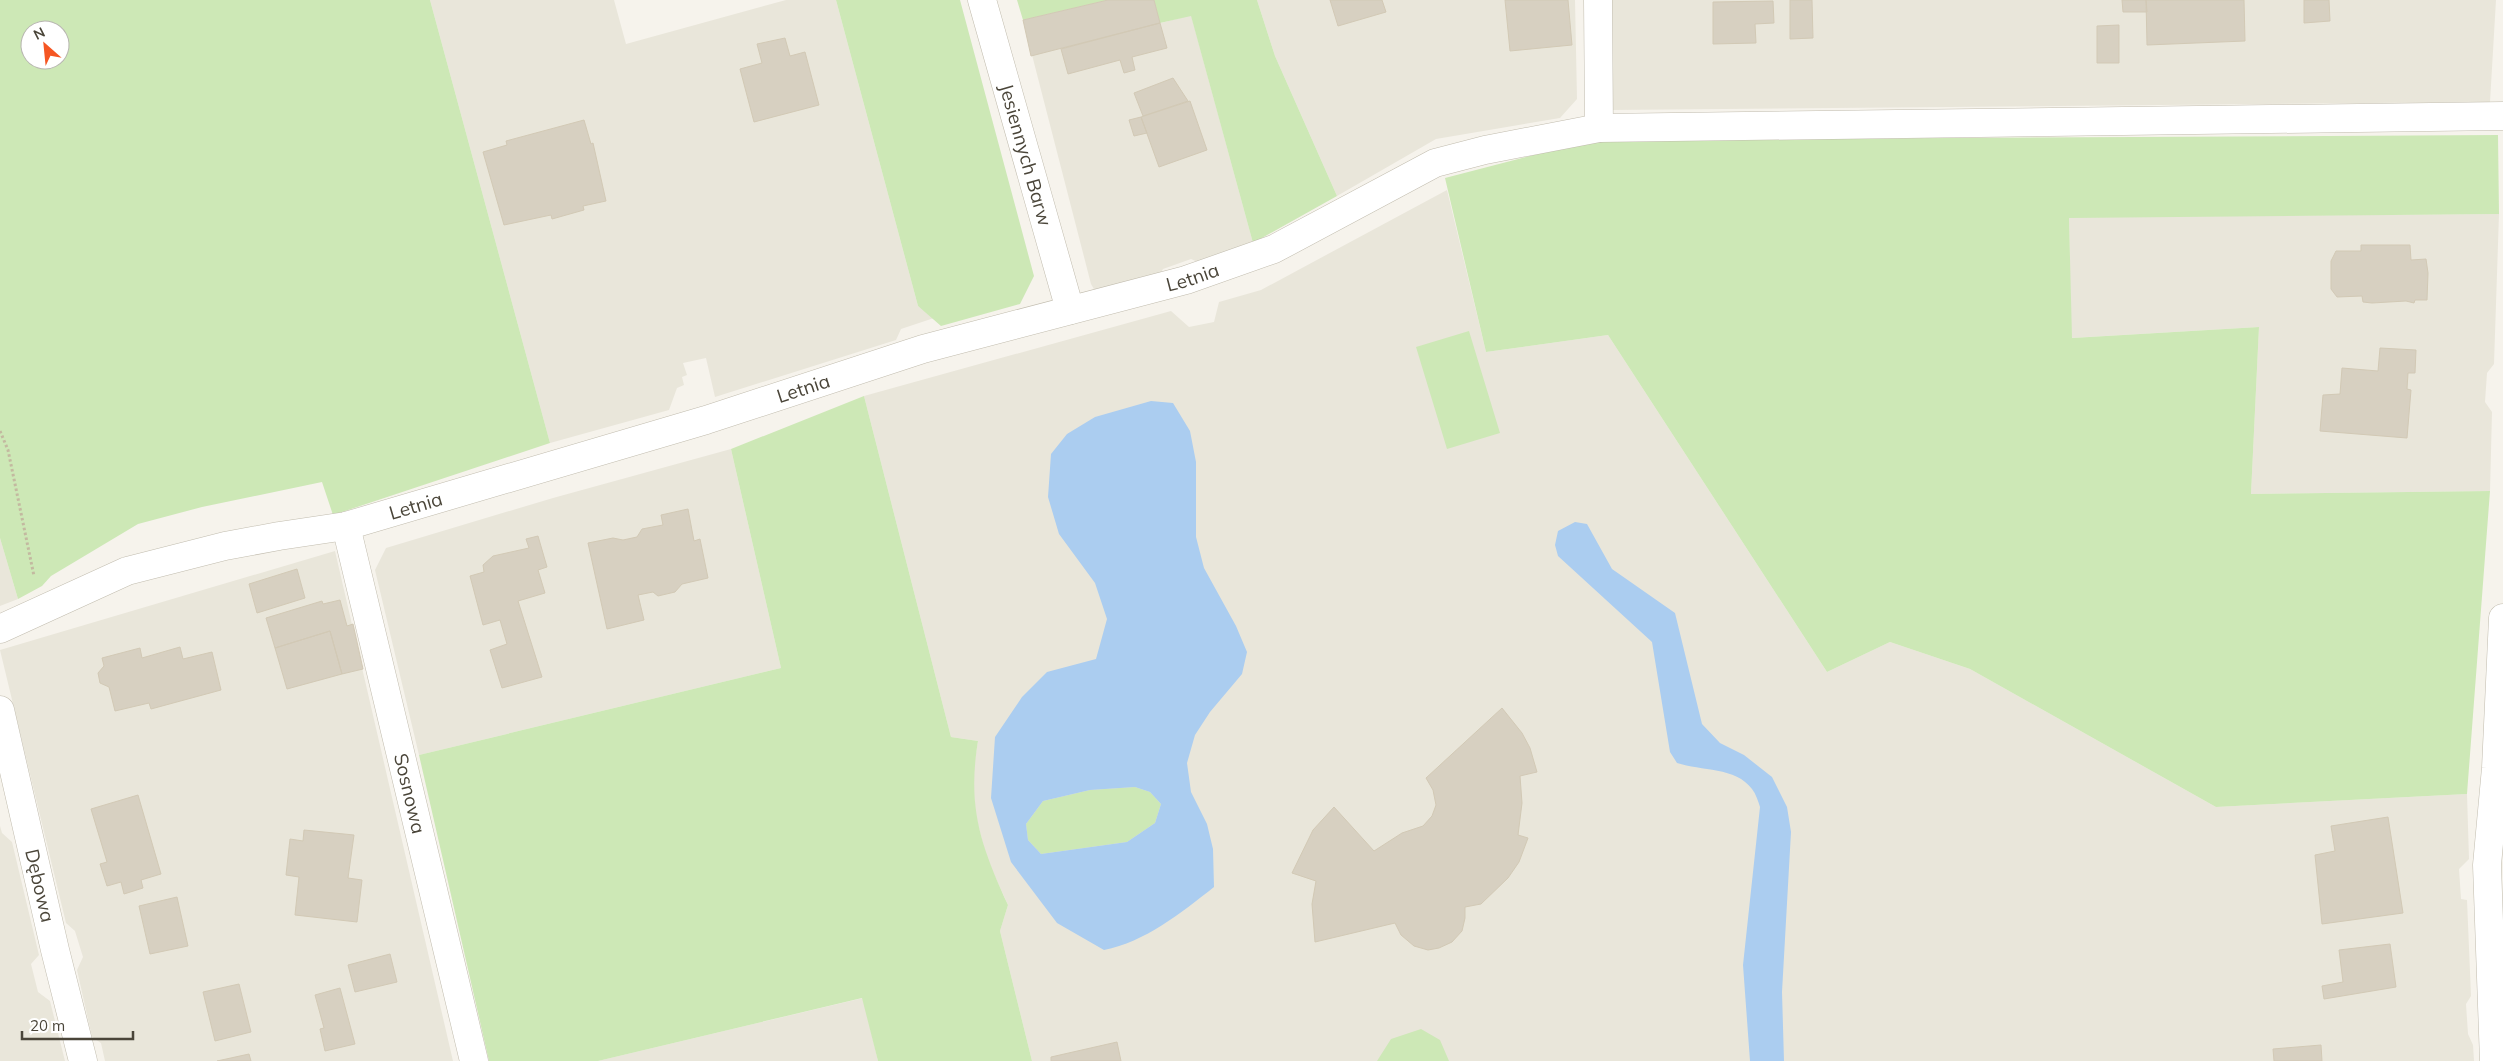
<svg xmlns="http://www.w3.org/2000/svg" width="2503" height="1061" viewBox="0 0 2503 1061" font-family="Mulish,sans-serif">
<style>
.residential{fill:#e9e6da}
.green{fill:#cde8b6;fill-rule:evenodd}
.water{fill:#abcdf0;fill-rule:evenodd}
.building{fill:#d7d0c1;stroke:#d2c9b5}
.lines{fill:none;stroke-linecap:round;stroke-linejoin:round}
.minor-casing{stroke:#c1bcae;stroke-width:29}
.path{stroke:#c3b9a0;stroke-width:3;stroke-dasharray:2.5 2.5;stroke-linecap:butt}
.minor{stroke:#fff;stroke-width:28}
.labels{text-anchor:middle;stroke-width:5;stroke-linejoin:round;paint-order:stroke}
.street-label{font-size:19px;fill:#4a4539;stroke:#fff}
</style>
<rect width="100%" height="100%" fill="#f6f3ec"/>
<path class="residential" d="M430,0H614L626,44L786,0H836L918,306L934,318L901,329L896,340L715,397L706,358L683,363L687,375L682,377L684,385L677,388L669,410L550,443Z
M1108,0H1154L1161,23L1191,15L1253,243L1198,262L1191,259L1163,269L1160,274L1098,296L1091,284L1023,20Z
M1257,0H1575L1577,99L1560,118L1436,139L1337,196L1275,56Z
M1608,0H2496L2490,102L1610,110Z
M1447,190L1486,352L1608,335L1827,672L1890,642L1970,669L2216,807L2467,794L2469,859L2459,869L2461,899L2467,900L2471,996L2466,1004L2468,1034L2473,1045L2474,1061H1032L1000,931L1008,905L987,859L975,813L973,771L978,741L951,737L864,396L1171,311L1189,327L1214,322L1219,302L1261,290Z
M2499,214L2494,364L2487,373L2485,402L2492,412L2490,491L2251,494L2259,327L2071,338L2069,217Z
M731,449L781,668L419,755L375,570L386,548L553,498Z
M0,538L18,599L0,606Z
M335,551L453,1061H105L101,1043L92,1037L77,970L83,957L75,931L66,923L0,650Z
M0,826L2,833L12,842L39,955L31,964L38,992L50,1001L65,1061H0Z
M863,998L878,1061H598Z"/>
<path class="green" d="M0,0H430L550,443L333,515L322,482L202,507L138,524L51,576L42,586L18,599L0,538ZM30,30H60V60H30Z
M836,0H960L1034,276L1020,304L941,326L918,306Z
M1017,0H1108L1023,20Z
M1154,0H1257L1275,56L1337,196L1253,243L1191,16L1160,23Z
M2498,135L2499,214L2069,218L2072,338L2259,327L2251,494L2490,491L2467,794L2216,807L1970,669L1890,642L1827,672L1608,335L1486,352L1445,178L1592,140Z
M1469,331L1500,433L1447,449L1416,347Z
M864,396L951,737L978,741C967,808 981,846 1008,905L1000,931L1032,1061H878L862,998L598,1061H489L419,755L781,668L731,449Z
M1135,787L1150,792L1161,804L1155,823L1127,842L1041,854L1028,840L1026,824L1043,801L1090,790Z
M1421,1029L1440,1040L1449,1061H1377L1391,1039Z"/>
<path class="water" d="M1151,401L1173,403L1190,431L1196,462V537L1204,568L1236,626L1247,652L1242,674L1210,712L1195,735L1187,763L1191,792L1207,824L1213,849L1214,887C1181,913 1145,942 1104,950L1057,923L1011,862L991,798L995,737L1022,697L1047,672L1096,659L1107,619L1095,583L1059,534L1048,497L1051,454L1067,434L1095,417ZM1135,787L1150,792L1161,804L1155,823L1127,842L1041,854L1028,840L1026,824L1043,801L1090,790Z
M1575,522L1587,524L1612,569L1675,613L1702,724L1720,743L1744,755L1772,777L1787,807L1791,832L1782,992L1784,1061H1750L1743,965L1760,807C1758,801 1756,794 1752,789C1736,767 1701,771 1677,763L1670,752L1652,642L1558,556L1555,545L1558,531Z"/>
<path class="building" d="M1108,0H1154L1160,23L1031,56L1023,20Z
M1330,0H1382L1386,12L1338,26Z
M1505,0H1568L1572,45L1510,51Z
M1790,0H1812L1813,38L1790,39Z
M2122,0H2146L2147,12H2123Z
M2146,0H2244L2245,41L2147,45Z
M2304,0H2329L2330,21L2304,23Z
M1773,1L1774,23L1755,24L1756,43L1713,44V2Z
M1160,23L1167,48L1132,57L1135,70L1124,73L1120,60L1068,74L1061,49Z
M2119,25V63H2097V26Z
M785,38L790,56L805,52L819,105L754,122L740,69L762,63L757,44Z
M1173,78L1188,101L1143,116L1134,93Z
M1190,101L1207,150L1159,167L1141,117Z
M1141,117L1147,133L1134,136L1129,120Z
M584,120L591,144L593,143L606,201L583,206L584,210L552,219L551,215L504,225L483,152L507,145L506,141Z
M2361,245H2410L2411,260L2426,259L2428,273L2427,300H2415L2414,303L2406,301L2372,303L2363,302L2362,296L2337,297L2331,289V261L2336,251H2361Z
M2380,348L2416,350L2415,373H2408L2407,389L2411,390L2407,438L2320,431L2323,395L2340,394L2342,368L2378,371Z
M688,509L694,541L700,539L708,578L682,584L675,592L658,596L653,592L638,595L644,620L607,629L588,543L613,538L623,540L637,537L642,529L663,525L661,515Z
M538,536L547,567L538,570L545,593L518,601L542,677L502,688L490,650L507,644L500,620L483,625L470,576L484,572L483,565L493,556L529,548L526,539Z
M297,569L305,598L257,613L249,584Z
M340,600L347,626L353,624L363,669L342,674L330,631L275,648L266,618L322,601L323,604Z
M330,631L342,674L287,689L275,648Z
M180,647L183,659L212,652L221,690L151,709L149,703L115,711L109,687L100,683L98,673L104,666L102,658L140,648L142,658Z
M1502,708L1522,733L1530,748L1537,772L1520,776L1522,803L1518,835L1528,838L1519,862L1508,878L1481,904L1465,907V918L1462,931L1452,942L1439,948L1428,950L1414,946L1401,935L1395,923L1315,942L1312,904L1316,881L1292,873L1313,830L1334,807L1374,851L1402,833L1423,826L1432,816L1436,805L1433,790L1426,778Z
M138,795L161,874L141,880L143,888L124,894L121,882L107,886L100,864L107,862L91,809Z
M2388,817L2403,913L2322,924L2315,855L2335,851L2331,826Z
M304,830L354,835L348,878L362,880L357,922L295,915L299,877L286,875L290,839L303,841Z
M177,897L188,946L150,954L139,906Z
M2390,944L2396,987L2324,999L2322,986L2343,982L2339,950Z
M390,954L397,982L355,992L348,965Z
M239,984L251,1032L215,1041L203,992Z
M340,988L355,1044L325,1051L320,1029L324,1028L315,995Z
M1117,1042L1121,1061H1051V1057Z
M2321,1045L2322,1061H2274L2273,1049Z
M249,1054L251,1061H217Z"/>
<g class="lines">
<defs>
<g id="minor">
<path id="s1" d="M982,0L1070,310"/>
<path d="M1598,0L1599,128"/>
<path id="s2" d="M346,526L474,1061"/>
<path id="s3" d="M0,629L127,571L225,546L279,536L346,526L706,420L923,349L1186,280L1274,249L1435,163L1485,150L1599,128L2503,116"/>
<path id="s4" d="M0,710L55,950L83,1061"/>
<path d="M2494,1061L2487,865L2496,768L2503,618"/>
</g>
</defs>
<use href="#minor" class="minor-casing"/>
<path class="path" d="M0,431L8,450L34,576"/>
<use href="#minor" class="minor"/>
</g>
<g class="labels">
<g class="street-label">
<text dy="7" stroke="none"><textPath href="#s1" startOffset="161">Jesiennych Barw</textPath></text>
<text dy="7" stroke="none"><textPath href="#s3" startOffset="1246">Letnia</textPath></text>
<text dy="7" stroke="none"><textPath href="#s3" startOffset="841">Letnia</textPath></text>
<text dy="7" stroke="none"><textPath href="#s3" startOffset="436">Letnia</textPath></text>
<text dy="7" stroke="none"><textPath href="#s2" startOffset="275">Sosnowa</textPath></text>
<text dy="7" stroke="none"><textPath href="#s4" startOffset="180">Dębowa</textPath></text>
</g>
</g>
<g transform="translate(45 45) rotate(333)"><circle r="24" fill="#ffffff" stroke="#b7b5b0"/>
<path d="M0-4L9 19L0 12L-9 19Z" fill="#f55623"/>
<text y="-8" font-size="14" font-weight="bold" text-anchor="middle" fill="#4a4539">N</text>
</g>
<path d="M22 1031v8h111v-8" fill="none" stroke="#4a4539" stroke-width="2.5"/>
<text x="30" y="1031" font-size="15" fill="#4a4539" stroke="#ffffff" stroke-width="4" paint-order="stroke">20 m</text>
</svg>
